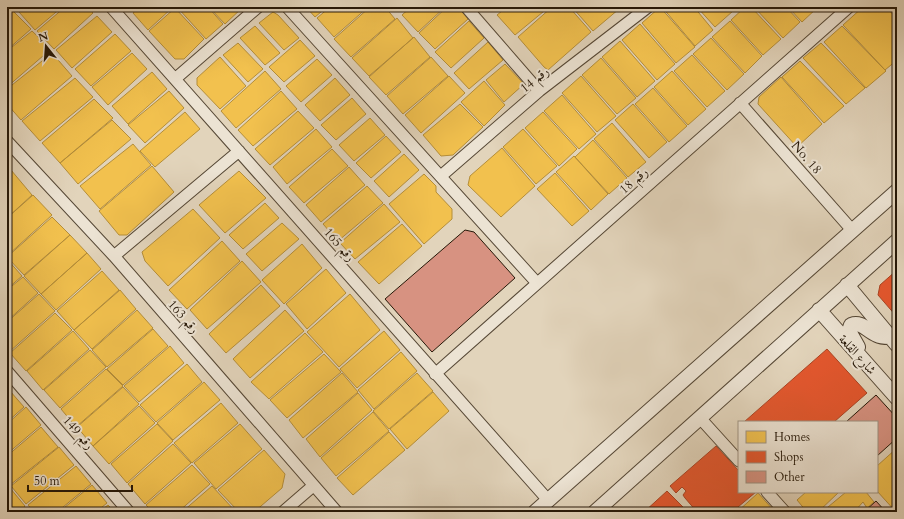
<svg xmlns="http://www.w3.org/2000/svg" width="904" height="519" viewBox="0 0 904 519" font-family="Cardo,Amiri,serif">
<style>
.homes{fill:#f2c14e;stroke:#b58e39}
.shops{fill:#e4572e;stroke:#ab4423}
.building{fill:#d79281;stroke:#261808}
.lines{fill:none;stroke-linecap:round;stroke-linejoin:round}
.minor-casing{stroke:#554735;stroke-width:13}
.tertiary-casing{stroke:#554735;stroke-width:16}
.minor{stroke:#ece3d3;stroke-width:11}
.tertiary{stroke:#ece3d3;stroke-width:14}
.labels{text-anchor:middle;stroke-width:4;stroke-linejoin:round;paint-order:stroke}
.street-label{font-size:13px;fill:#261808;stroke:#ece3d3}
</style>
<rect width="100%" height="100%" fill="#e2d4bb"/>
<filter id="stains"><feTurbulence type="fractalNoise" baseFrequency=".005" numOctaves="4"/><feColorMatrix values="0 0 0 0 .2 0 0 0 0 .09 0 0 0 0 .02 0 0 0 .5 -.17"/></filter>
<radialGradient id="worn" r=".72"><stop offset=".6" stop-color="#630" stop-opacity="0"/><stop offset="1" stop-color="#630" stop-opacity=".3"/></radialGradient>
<path class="homes" d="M25,7H62L35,30L19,12Z
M65,7H87L93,13L54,49L37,31Z
M140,7H173L148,30L133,13Z
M177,7H208L223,24L206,39Z
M209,7H243L225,24Z
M306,7H327L315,17Z
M330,7H368L334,37L317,18Z
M370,7H385L395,19L351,57L334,39Z
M411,7H445L418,32L402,15Z
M447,7H458L468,19L435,49L419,33Z
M507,7H549L515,35L497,15Z
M552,7H569L591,32L548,70L544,67L518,37Z
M572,7H619V9L593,31Z
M660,7L695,47L676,63L642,23Z
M662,7H694L713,30L695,46Z
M697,7H730L733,11L715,27Z
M745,7H751L781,39L763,55L731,20Z
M754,7H786L800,22L783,38Z
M788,7H818L802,22Z
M863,7H886L897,19V60L885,70L843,25Z
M888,7H897V17Z
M175,8L204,39L184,59H175L149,31Z
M13,11L31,29L7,50V16Z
M273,12L278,15L299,38L284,50L259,23Z
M97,16L112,32L72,68L56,50Z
M397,18L413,38L369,76L352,58Z
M469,21L484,38L451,68L435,52Z
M730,21L762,56L745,73L712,37Z
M640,24L675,64L657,80L622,40Z
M255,26L280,53L265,65L240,38Z
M842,26L886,71L866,88L824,42Z
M32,31L51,49L7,87V51Z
M115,34L131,51L91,86L75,69Z
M414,37L430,57L386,95L369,77Z
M711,38L744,74L727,90L693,54Z
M300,40L315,56L284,82L269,67Z
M620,41L655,81L637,97L602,57Z
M488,42L503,60L469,89L454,73Z
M238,43L263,69L248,82L223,55Z
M821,43L865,88L846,104L803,58Z
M52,53L72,76L21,120L7,104V89Z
M132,53L147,69L108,105L92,87Z
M692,55L725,91L707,107L674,71Z
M220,57L246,86L220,109L197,85V78Z
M431,57L448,76L403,114L387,96Z
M601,58L636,98L617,114L582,75Z
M317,59L332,75L301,102L286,86Z
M800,61L844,106L824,123L782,77Z
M505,64L524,84L504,102L486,80Z
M265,71L281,89L236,128L221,111Z
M672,71L706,109L688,125L654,87Z
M152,72L167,89L128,124L112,106Z
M449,76L465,93L421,133L405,115Z
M581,76L616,116L597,132L562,93Z
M781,77L822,124L797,147L758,104L759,97Z
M75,78L93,97L40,141L22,121Z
M335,78L350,95L320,121L305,105Z
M484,81L505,105L484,126L461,102Z
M653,88L687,126L669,142L635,104Z
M169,91L184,108L145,143L128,125Z
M281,91L297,109L253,146L238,130Z
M562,95L596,134L579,149L544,111Z
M352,98L366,114L336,140L321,125Z
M94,99L113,118L60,163L42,143Z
M460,104L483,127L453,155L441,156L423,135Z
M633,104L667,142L649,158L615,120Z
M298,111L314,128L270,165L255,149Z
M185,112L200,129L155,167L140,151Z
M543,112L577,149L559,166L525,128Z
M370,118L385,135L354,161L339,145Z
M112,120L131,139L78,184L60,163Z
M612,123L646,162L628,177L594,139Z
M316,129L332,147L287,184L273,167Z
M523,129L557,166L536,184L503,147Z
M386,136L401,152L371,178L356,163Z
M593,140L627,178L609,194L575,157Z
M133,144L151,165L100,209L80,186Z
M502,148L535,186L501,217L468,185L470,176Z
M332,149L348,166L304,203L289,187Z
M404,154L419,170L389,197L374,181Z
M574,156L608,194L591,210L556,172Z
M152,166L174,192L127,235H119L99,211Z
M349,167L365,185L321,222L306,205Z
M11,170L32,195L7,218V174Z
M239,171L266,198L225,233L199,205Z
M555,173L589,211L572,226L537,189Z
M424,174L436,186V192L452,209V219L424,244L389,204Z
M367,186L383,203L338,241L323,224Z
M33,195L52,215L7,256V218Z
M265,203L279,218L243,249L229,235Z
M384,204L400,222L355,259L340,243Z
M193,209L220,238L168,286L145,261L142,252Z
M52,217L70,235L24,275L7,257Z
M282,223L299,239L262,271L246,254Z
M402,224L422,246L379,284L358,262Z
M70,235L87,253L41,294L24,276Z
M222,241L240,261L187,309L169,290Z
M302,244L322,268L284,304L262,280Z
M87,253L101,269L56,310L41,294Z
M7,259L22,276L7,289Z
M242,261L261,282L207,329L190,310Z
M326,269L346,293L307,329L286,304Z
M102,271L119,290L74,330L57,311Z
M23,277L38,293L7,321V290Z
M261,285L280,306L226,353L209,334Z
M120,290L136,309L92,349L74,330Z
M39,294L55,311L9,352L7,350V322Z
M350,294L380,330L339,367L307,332Z
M137,310L153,328L107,367L92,350Z
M285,310L304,331L250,378L233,359Z
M55,313L72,330L26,371L10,353Z
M153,329L168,346L123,385L107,369Z
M73,331L89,349L43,390L27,371Z
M384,331L400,350L357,388L340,369Z
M305,333L323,352L269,399L251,382Z
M170,346L184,363L139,402L124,386Z
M90,350L106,367L60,408L44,390Z
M401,352L417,371L374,409L358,390Z
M324,354L341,372L287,418L270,400Z
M187,364L202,382L156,422L140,405Z
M106,369L123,386L76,427L61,409Z
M342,373L358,392L303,438L289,420Z
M417,373L433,391L389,429L373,411Z
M204,382L220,400L173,440L157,423Z
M123,387L139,404L93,446L77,427Z
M10,391L24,407L7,422V393Z
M433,392L449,411L407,449L390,429Z
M358,393L372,410L320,457L306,439Z
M221,403L238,423L192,463L174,443Z
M139,406L155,423L109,464L93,446Z
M26,407L41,425L7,454V424Z
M373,412L389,431L336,476L321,458Z
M157,424L173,441L127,483L111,464Z
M240,424L262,449L216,489L194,463Z
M41,427L58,447L10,485L7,482V456Z
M389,432L405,450L353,495L337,478Z
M173,444L191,463L145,504L128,484Z
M59,447L74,465L26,504L11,486Z
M897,448V511L896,512L877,491V466Z
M264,450L285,474L282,488L254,512H239L218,490Z
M192,465L210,484L178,512H153L146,505Z
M76,466L91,484L57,512H34L28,505Z
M92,485L107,503L96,512H59Z
M212,486L236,512H182Z
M10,488L25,506L19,512H7V491Z
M806,492H839L818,512H807L797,500Z
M846,492H866L874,502L867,508L863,502L854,512H822Z
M758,493L775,512H737Z
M108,505L115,512H99Z"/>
<path class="shops" d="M897,270V317L878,295L880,285Z
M827,349L867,393L834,422H744Z
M716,446L739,471V492H756L732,512H697L685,498L683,495L686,491L682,487L676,493L670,486Z
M667,491L688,512H644Z"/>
<path class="building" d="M465,230L474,232L515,278L432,352L385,299Z
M876,395L897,418V438L877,456V422H846Z
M876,501L886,512H864Z"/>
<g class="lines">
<defs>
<path id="minor" d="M111,7L548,500
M287,7L537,283
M466,7L539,91
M175,79L258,7
M740,103L852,230
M7,141L114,256L337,512
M441,176L539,91L648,7
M114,256L239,151
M7,371L129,512
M435,374L849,7
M700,418L739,461
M767,492L785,512
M283,512L313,486"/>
<path id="tertiary" d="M847,285L897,345
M819,310L897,398
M858,347L849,331L851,325C862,321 867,331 877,335C881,337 885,337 889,337
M535,512L897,191
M595,512L897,241"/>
</defs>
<use href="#minor" class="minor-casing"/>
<use href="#tertiary" class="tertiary-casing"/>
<use href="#minor" class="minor"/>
<use href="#tertiary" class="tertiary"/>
</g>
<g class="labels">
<g class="street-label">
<text transform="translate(534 79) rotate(-39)" y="5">رقم 14</text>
<text transform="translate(807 157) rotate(49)" y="5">No. 18</text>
<text transform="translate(633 180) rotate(-41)" y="5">رقم 18</text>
<text transform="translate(340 244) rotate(49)" y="5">رقم 165</text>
<text transform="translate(184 316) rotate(49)" y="5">رقم 163</text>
<text transform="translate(858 354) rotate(48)" y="5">شارع القلعة</text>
<text transform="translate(79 432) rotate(49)" y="5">رقم 149</text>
</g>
</g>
<rect width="904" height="519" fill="none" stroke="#e2d4bb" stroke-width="24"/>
<rect x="8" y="8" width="888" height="503" fill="none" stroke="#261808" stroke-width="2"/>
<rect x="12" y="12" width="880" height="495" fill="none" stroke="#261808"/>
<rect x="738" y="421" width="140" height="72" fill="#ece3d3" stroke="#9d9282"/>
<rect x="746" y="431" width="20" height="12" fill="#f2c14e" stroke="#9d9282"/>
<text x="774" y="441" font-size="12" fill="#261808">Homes</text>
<rect x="746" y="451" width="20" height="12" fill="#e4572e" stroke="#9d9282"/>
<text x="774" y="461" font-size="12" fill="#261808">Shops</text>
<rect x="746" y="471" width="20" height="12" fill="#d79281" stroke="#9d9282"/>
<text x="774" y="481" font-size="12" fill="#261808">Other</text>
<g transform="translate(46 46) rotate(343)" stroke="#ece3d3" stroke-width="3" paint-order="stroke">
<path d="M0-3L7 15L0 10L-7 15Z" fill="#261808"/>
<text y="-6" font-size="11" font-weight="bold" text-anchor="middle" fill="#261808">N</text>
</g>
<path d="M28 485v6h104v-6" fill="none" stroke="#261808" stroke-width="2"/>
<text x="34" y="485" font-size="12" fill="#261808" stroke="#ece3d3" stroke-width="3" paint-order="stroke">50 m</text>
<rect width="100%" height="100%" filter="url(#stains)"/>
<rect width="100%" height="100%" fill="url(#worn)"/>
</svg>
